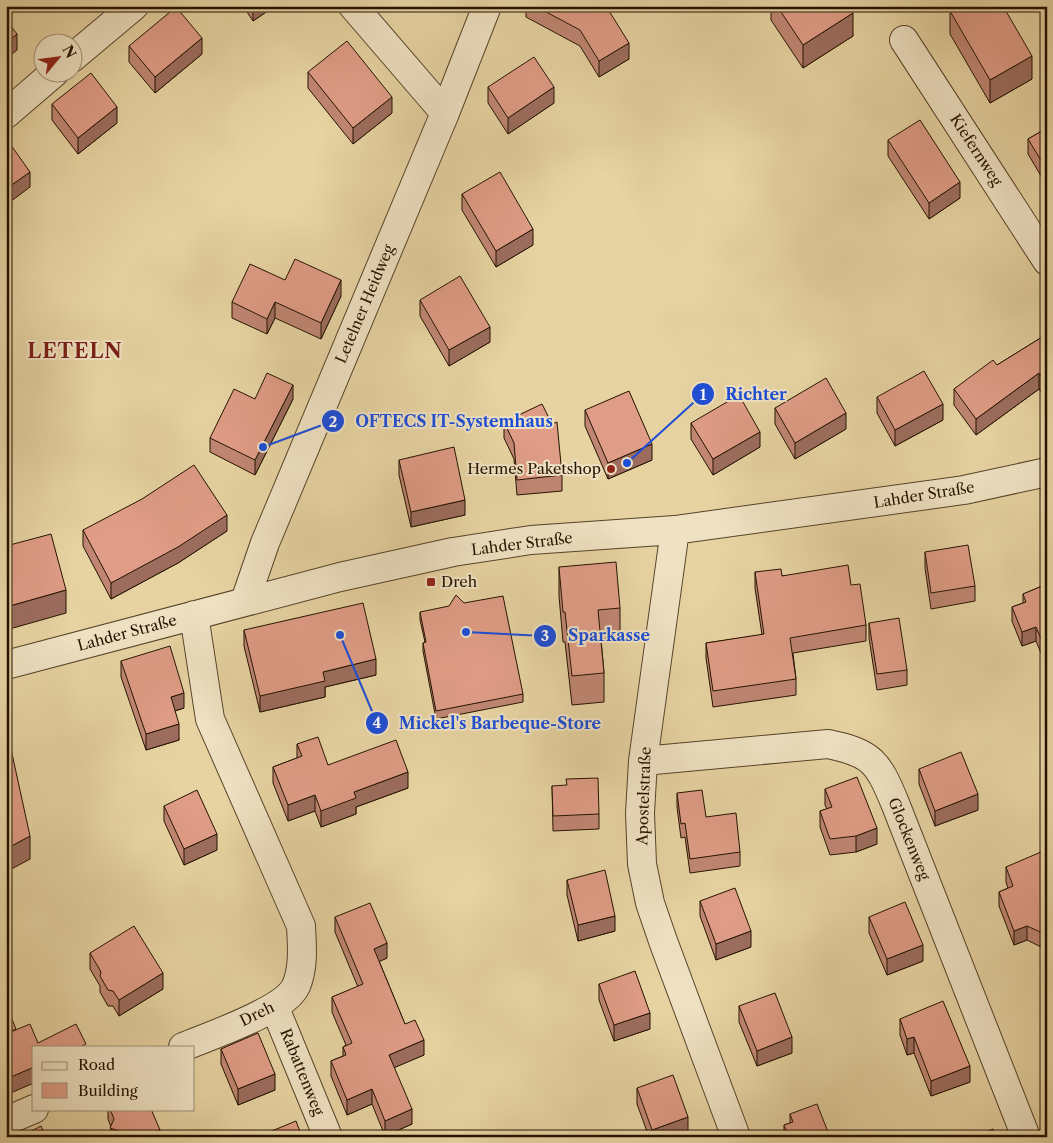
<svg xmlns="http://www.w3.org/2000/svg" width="1053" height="1143" viewBox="0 0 1053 1143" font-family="'Libre Caslon Text',serif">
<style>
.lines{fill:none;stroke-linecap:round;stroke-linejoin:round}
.minor-casing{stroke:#554328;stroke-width:30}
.minor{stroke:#efe2c3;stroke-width:28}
.wall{fill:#c08673;stroke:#241300}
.shaded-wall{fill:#9c6d5e;stroke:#241300}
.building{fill:#df9c86;stroke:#241300}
.poi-dot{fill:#8f2418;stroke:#efe2c3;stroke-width:2}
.labels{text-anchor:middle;stroke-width:4;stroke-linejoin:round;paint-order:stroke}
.street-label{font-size:15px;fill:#241300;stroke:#efe2c3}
.poi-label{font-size:15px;fill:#241300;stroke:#efe2c3;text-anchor:end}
.district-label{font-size:20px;font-weight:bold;letter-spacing:1px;fill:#7a1f14;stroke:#efe2c3}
.leader{fill:none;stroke:#1d4ed8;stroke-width:2}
.callout-dot{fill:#1d4ed8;stroke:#efe2c3;stroke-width:2}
.mark-label{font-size:15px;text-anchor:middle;font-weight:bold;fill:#fff}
.callout-label{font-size:16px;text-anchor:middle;font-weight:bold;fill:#1d4ed8;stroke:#efe2c3;stroke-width:4;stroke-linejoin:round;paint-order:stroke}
</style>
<rect width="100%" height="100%" fill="#e7d3a2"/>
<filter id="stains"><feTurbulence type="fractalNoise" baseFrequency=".004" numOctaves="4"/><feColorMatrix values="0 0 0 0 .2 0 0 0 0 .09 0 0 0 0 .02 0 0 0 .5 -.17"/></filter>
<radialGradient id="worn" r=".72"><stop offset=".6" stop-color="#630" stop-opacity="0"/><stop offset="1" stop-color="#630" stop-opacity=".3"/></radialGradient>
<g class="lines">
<defs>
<path id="minor" d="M353,6L445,113
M904,40L1047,261
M72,58L134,6
M6,114L55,72
M675,530L643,761L640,813L642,864L650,903L663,941L736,1137
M245,601L265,543L445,113L487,6
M6,665L340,577L453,552L531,540L675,530L964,490L1047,472
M643,761L828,744C872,753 878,762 895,803L1026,1137
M275,1008L328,1137
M183,1047C209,1036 285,1011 296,986C304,967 302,946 301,926L210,719L194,615
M6,1121L34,1109"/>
</defs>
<use href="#minor" class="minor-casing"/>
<use href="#minor" class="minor"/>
</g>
<path class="wall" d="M243,6H275L253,21Z
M526,6H606L629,59L599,77L580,46L526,17Z
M771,6H849L853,36L803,68L771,20Z
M950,11L1032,79L990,103L950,34Z
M129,46L202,54L155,93L129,62Z
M308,72L392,113L353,144L308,88Z
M488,87L554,103L508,134L488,103Z
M52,104L117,123L78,154L52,120Z
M1047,128V186L1028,154V139Z
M888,140L960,198L929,219L888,156Z
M462,194L533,245L496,267L462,210Z
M285,280L341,296L321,339L275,318L267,334L232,318V302Z
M420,300L490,342L449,366L420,316Z
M1047,334V402L1039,389L976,435L954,405V389L997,365Z
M877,397L943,420L895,446L877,413Z
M293,399L255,475L210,452V438Z
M775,408L846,429L795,459L775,424Z
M585,410L652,460L608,479L585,426Z
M504,422L562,475V491L517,495L514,459L504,438Z
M691,423L760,447L713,475L691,439Z
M399,460L465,515L411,527L399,475Z
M83,530L227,531L178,563L111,599L83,546Z
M925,552L975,586V601L931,609L925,568Z
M559,567L620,608V637L601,639L604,673V702L572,705L565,642H563L559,596Z
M755,572L851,585L866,625V641L793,653L796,679V695L713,707L706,658V643L762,635L755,588Z
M1047,584L1043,658L1036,641L1022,646L1012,621V607L1023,603V594Z
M420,612L523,694V702L436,719L423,651V643L425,642L420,620Z
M869,623L907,670V685L877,690L869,638Z
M244,630L376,675L325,687V697L260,712L244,646Z
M121,661L184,708L175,711L179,740L146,750L121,677Z
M297,744L328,765L408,788L356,807V814L321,827L315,811L288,821L273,783V767L297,758Z
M919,769L978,810L935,826L919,784Z
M552,786L599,814V829L553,831Z
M825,789L877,844L856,852L830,855L820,827V811L827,809L825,805Z
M677,793L706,817L740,852V866L690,873L685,837L681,838L677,807Z
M164,806L217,850L184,865L164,821Z
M1047,864V950L1027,940L1014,945L999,906V892L1008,888L1006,882V867Z
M567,880L615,931L578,941L567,895Z
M700,901L751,947L716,960L700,916Z
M335,917L387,958L379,961L405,1024L424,1055L394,1067L412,1124L385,1136L372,1104L347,1115L331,1076V1061L343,1056V1047L346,1045L332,1012V997L358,987L335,932Z
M869,917L923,961L887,975L869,933Z
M90,953L163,989L119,1016L113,1006H108L100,992V986L90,969Z
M599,984L650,1029L614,1041L599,1000Z
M1047,995V1022L1042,1011V997Z
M739,1006L792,1053L757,1066L739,1022Z
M900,1019L970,1082L931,1096L914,1053L907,1055L900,1035Z
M221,1049L275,1090L238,1105L221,1064Z
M637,1088L688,1132L676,1137H649L637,1104Z
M108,1109H151L160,1137H110L111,1127L108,1119Z
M790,1114L830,1137H784V1125L790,1123Z"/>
<path class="shaded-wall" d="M253,6H275L253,21Z
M853,13V36L803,68V45Z
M17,34V50L6,59V43Z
M202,38V54L155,93V77Z
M629,43V59L599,77V61Z
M1032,56V79L990,103V80Z
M554,87V103L508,134V118Z
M392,97V113L353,144V128Z
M117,107V123L78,154V138Z
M30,172V187L6,205V189Z
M960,182V198L929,219V203Z
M533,229V245L496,267V251Z
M341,280V296L321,339V323Z
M275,302V318L267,334V319Z
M490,327V342L449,366V350Z
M1039,373V389L976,435V419Z
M293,385V399L255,475V460Z
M943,404V420L895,446V430Z
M846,413V429L795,459V443Z
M760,432V447L713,475V459Z
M652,444V460L608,479V463Z
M465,500V515L411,527V512Z
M227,515V531L178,563L111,599V583Z
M66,590V613L6,630V607Z
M1036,627V641L1022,646V632Z
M1047,642V656L1043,658V643Z
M376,659V675L325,687V697L260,712V696L323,672Z
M184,693V708L171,712V697Z
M179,724V740L146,750V734Z
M408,772V788L356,807V814L321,827V811L354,792Z
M978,794V810L935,826V811Z
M315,795V811L288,821V805Z
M877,828V844L856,852V836Z
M217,834V850L184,865V849Z
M30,836V859L6,872V849Z
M615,916V931L578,941V925Z
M1027,926V940L1014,945V931Z
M751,931V947L716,960V944Z
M387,943V958L374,964V949Z
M923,945V961L887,975V959Z
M163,973V989L119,1016V1000Z
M650,1013V1029L614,1041V1025Z
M792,1037V1053L757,1066V1051Z
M914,1037V1053L907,1055V1039Z
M424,1040V1055L389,1070V1055Z
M970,1066V1082L931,1096V1081Z
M34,1067V1083L6,1095V1079Z
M275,1074V1090L238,1105V1089Z
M372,1089V1104L347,1115V1100Z
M412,1109V1124L385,1136V1121Z
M688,1117V1132L676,1137H652V1130Z
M160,1130V1137H144Z"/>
<path class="building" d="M535,6H606L629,43L599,61L580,30Z
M777,6H849L853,13L803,45Z
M959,6H1003L1032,56L990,80L950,11Z
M176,7L202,38L155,77L129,46Z
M6,20L17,34L6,43Z
M347,41L392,97L353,128L308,72Z
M534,57L554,87L508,118L488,87Z
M91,73L117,107L78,138L52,104Z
M920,120L960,182L929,203L888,140Z
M1047,128V170L1028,139Z
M8,141L30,172L6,189V142Z
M500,172L533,229L496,251L462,194Z
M295,259L341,280L321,323L275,302L267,319L232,302L250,264L285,280Z
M460,276L490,327L449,350L420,300Z
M1047,334V386L1039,373L976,419L954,389L993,360L997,365Z
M924,371L943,404L895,430L877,397Z
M267,373L293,385L255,460L210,438L234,389L255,399Z
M826,378L846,413L795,443L775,408Z
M629,391L652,444L608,463L585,410Z
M739,395L760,432L713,459L691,423Z
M542,404L552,424L557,422L562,475L517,480L514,443L504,422Z
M454,447L465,500L411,512L399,460Z
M194,465L227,515L178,547L111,583L83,530L142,499Z
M51,534L66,590L6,607V546Z
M968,545L975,586L931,593L925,552Z
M616,562L620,608L598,610L604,673L572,676L565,612H563L559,567Z
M848,565L851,585L860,584L866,625L790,638L796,679L713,691L706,643L764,634L755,572L781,569L782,576Z
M1047,584V642L1043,643L1036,627L1022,632L1012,607L1026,602L1023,594Z
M456,595L464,603L503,596L523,694L436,711L423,643L426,642L420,612L449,606Z
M363,603L376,659L323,672L325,681L260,696L244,630Z
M899,618L907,670L877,674L869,623Z
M170,646L184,693L171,697L179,724L146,734L121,661Z
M318,737L328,765L396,740L408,772L354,792L356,798L321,811L315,795L288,805L273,767L302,756L297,744Z
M11,749L30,836L6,849V750Z
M961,752L978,794L935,811L919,769Z
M857,777L877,828L856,836L830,839L820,811L832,807L825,789Z
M598,778L599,814L553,816L552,786L567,785L566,779Z
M197,790L217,834L184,849L164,806Z
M702,790L706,817L736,813L740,852L690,859L685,823L681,824L677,793Z
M1041,852L1047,864V935L1027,926L1014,931L999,892L1013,886L1006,867Z
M605,870L615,916L578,925L567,880Z
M735,888L751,931L716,944L700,901Z
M905,902L923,945L887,959L869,917Z
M370,903L387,943L374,949L405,1024L415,1020L424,1040L389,1055L412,1109L385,1121L372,1089L347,1100L331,1061L346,1055L343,1047L352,1043L332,997L363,984L335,917Z
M134,926L163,973L119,1000L113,991L108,990L100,976L101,972L90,953Z
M635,971L650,1013L614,1025L599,984Z
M775,993L792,1037L757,1051L739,1006Z
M1047,995V1008L1042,997Z
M943,1001L970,1066L931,1081L914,1037L907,1039L900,1019Z
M6,1005L16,1029L6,1033Z
M30,1024L38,1043L76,1024L86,1044L80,1047H34V1067L6,1079V1060H7L6,1034Z
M258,1033L275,1074L238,1089L221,1049Z
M673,1075L688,1117L652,1130L637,1088Z
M817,1104L830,1137H789L784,1125L793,1122L790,1114Z
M110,1109H151L160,1130L144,1137H122L119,1131L110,1128L114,1119Z
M296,1121L302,1137H263L262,1135Z
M41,1126L46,1137H20Z
M993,1129L996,1137H974Z"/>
<g class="poi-dot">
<circle cx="611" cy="469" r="5"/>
<rect x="426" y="577" width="10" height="10" rx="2.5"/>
</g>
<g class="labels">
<g class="street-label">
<text transform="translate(976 150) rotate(57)" y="5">Kiefernweg</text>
<text transform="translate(365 304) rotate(-67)" y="5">Letelner Heidweg</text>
<text transform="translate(924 495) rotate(-9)" y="5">Lahder Straße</text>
<text transform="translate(522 544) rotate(-7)" y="5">Lahder Straße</text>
<text transform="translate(127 633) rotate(-15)" y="5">Lahder Straße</text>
<text transform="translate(644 796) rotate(-88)" y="5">Apostelstraße</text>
<text transform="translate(909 839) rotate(68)" y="5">Glockenweg</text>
<text transform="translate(257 1014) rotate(-26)" y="5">Dreh</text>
<text transform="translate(302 1072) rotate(68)" y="5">Rabattenweg</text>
</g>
<g class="poi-label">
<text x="601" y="474">Hermes Paketshop</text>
<text x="441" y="587" text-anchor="start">Dreh</text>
</g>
<g class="district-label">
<text x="75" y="358">LETELN</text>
</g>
</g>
<path class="leader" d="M627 463L703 394M263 447L333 421M466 632L545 636M340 635L377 723"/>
<g class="callout-dot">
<circle cx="627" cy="463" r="5"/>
<circle cx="263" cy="447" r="5"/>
<circle cx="466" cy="632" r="5"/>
<circle cx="340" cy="635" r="5"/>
<circle cx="703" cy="394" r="12"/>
<circle cx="333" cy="421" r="12"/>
<circle cx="545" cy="636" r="12"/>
<circle cx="377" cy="723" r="12"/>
</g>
<g class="mark-label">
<text x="703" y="400">1</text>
<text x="333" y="427">2</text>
<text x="545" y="641">3</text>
<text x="377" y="728">4</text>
</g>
<g class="callout-label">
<text x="756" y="400">Richter</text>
<text x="454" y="427">OFTECS IT-Systemhaus</text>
<text x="609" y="641">Sparkasse</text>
<text x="500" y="729">Mickel's Barbeque-Store</text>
</g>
<rect width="1053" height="1143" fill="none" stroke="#e7d3a2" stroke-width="25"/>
<rect x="8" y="8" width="1038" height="1128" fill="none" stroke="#241300" stroke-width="2.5"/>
<rect x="12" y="12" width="1028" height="1118" fill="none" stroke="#241300"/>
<rect x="32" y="1046" width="162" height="65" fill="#efe2c3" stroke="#9e8f75"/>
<rect x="42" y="1062" width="25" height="8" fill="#efe2c3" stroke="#9e8f75"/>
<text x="78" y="1070" font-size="15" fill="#241300">Road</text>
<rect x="42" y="1083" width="25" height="15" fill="#df9c86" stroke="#9e8f75"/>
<text x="78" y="1096" font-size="15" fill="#241300">Building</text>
<g transform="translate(58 58) rotate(61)"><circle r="24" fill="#efe2c3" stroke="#9e8f75"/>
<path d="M0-4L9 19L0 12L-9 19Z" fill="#8f2418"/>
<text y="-8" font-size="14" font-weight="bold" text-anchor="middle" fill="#241300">N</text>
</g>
<rect width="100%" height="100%" filter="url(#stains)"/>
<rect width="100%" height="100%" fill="url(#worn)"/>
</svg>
